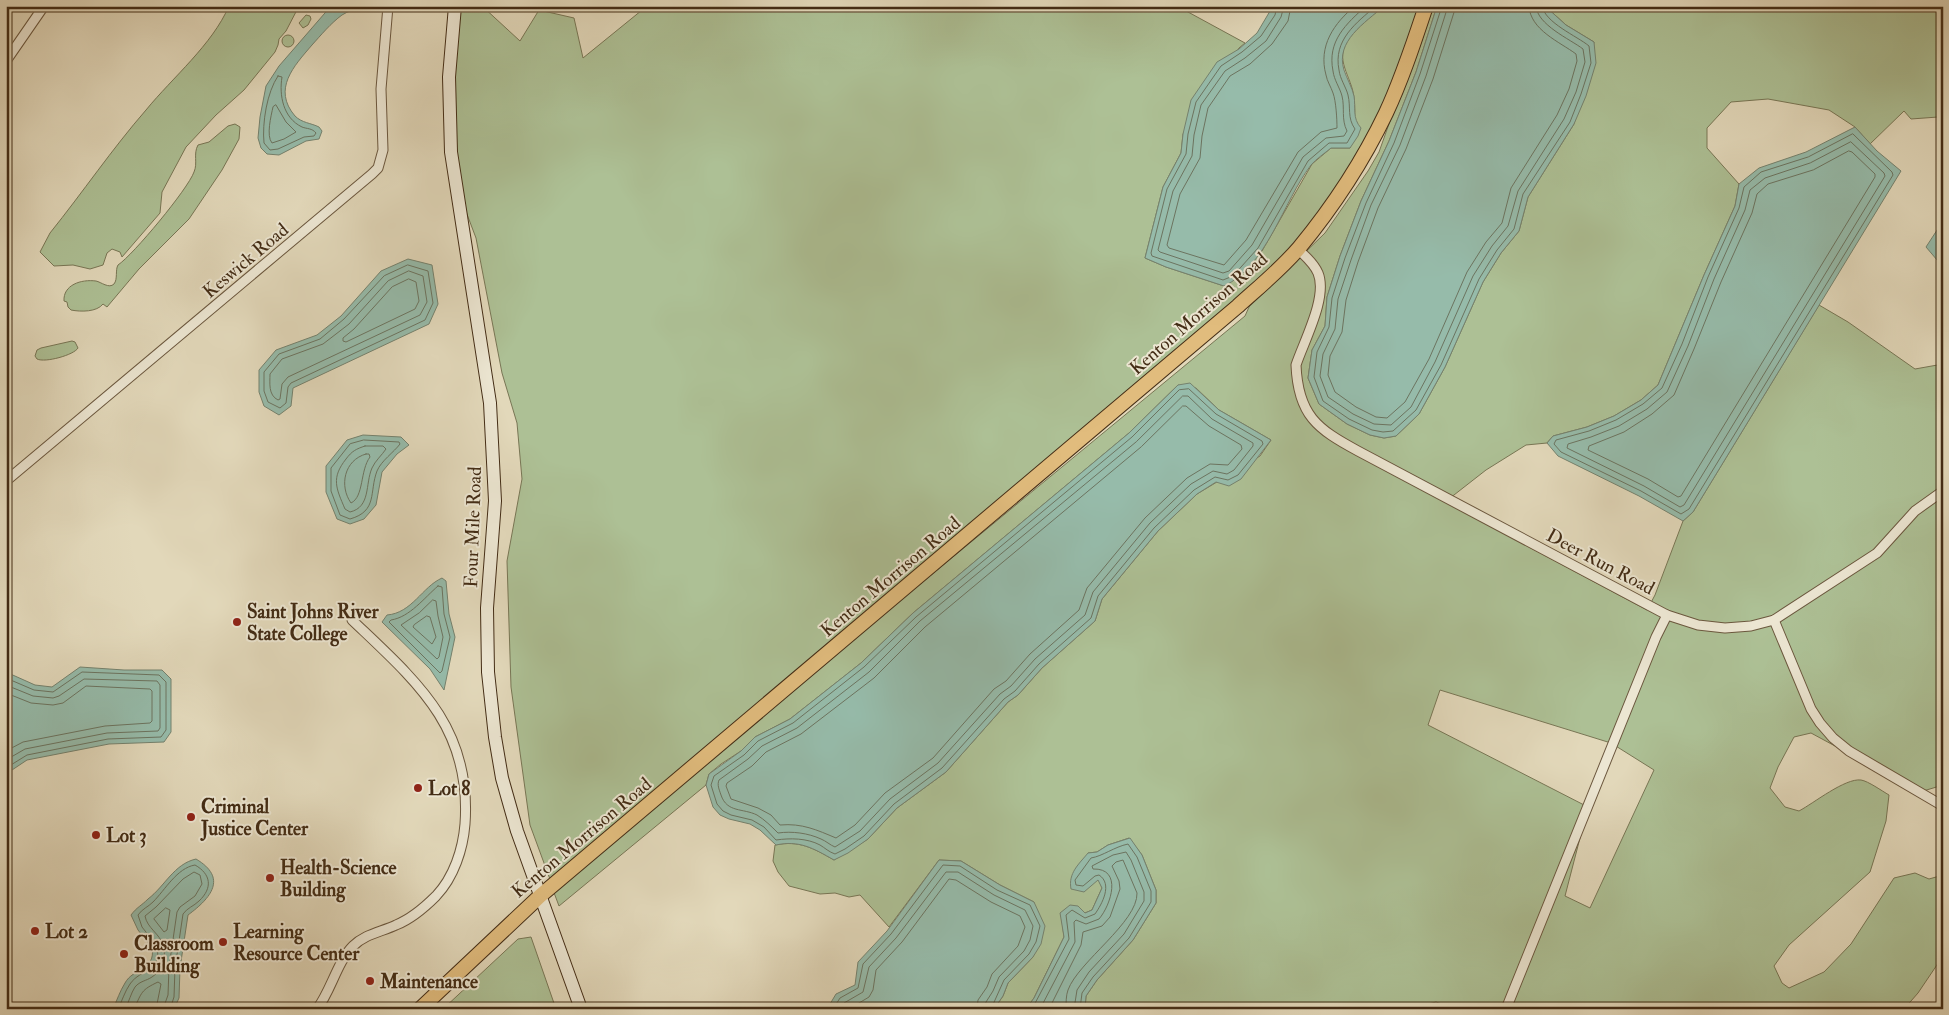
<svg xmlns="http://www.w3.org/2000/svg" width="1949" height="1015" font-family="'IM FELL Double Pica',serif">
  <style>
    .green { fill: #adc095; stroke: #787655; fill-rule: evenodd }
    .water { fill: #96bbaa; stroke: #75826e }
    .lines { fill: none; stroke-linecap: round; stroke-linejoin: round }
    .shore { stroke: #6c7460; stroke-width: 1 }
    .street-casing { stroke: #6b573e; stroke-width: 11 }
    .secondary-casing { stroke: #432c15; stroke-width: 14 }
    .primary-casing { stroke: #432c15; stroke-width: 16 }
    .street { stroke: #ece6d2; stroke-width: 9 }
    .secondary { stroke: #ece6d2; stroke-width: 12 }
    .primary { stroke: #e1bc7d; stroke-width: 14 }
    .poi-dot { fill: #8f2418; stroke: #ece6d2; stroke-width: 2 }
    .labels { text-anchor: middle; stroke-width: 4; stroke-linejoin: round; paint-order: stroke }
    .street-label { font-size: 19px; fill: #432c15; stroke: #ece6d2 }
    .poi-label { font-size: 19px; font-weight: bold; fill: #432c15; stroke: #ece6d2; text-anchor: start }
  </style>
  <rect width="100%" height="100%" fill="#e2d8ba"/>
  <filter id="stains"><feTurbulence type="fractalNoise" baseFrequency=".004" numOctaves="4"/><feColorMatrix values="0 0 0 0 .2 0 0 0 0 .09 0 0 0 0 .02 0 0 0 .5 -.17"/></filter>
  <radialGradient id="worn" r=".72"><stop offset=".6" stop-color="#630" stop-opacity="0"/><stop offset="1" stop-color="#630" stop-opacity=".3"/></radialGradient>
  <!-- green -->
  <g class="green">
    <path d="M229,6H299L286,31L279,39L278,45L275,52L244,90L216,115L186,147L162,192L160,213L122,257L120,252L112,249L107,253L103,265L90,269L73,265L54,266L40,252L50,233C83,192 112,149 146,110C173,77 212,45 229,6Z"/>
    <path d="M460,6H482L520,41L539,10L574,18L583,58L647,6H1177L1245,43L1239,48L1183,134L1181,153L1163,187L1145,258L1166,267L1224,286L1262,251L1312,164L1331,148H1350C1354,131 1356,115 1354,98C1352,76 1333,60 1349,38C1358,25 1372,16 1384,6H1422L1401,66L1359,153L1313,221L1277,265L551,882L530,825L511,687L507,561L522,479L517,423L502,373L476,238L462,201L455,151L453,106Z"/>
    <path d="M1431,6H1437L1416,72L1389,141L1361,201L1340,256L1327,297L1325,326L1312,350L1308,378L1319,404L1347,424L1370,435L1384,438L1396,436L1419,414L1445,367L1483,282L1501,253L1519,231L1528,197L1574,124L1594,42L1566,25L1545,6H1943V109L1938,117L1911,119L1904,111L1870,144L1855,127L1829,110L1768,99L1731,102L1707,128V148L1739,184L1735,206L1704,275L1658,385L1641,400L1614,416L1587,427L1553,436L1547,443L1526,445L1486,470L1445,502L1647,610L1655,595L1683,521L1693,512L1819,305L1848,322L1915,369L1943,364V785L1920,792L1811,733L1794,737L1778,767L1770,788L1785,807L1799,811C1814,803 1845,778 1861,780C1868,781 1882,791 1889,795L1886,821L1870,872L1789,945L1774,966L1782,983L1789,988L1824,972L1851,944L1894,878L1915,873L1929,879L1943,875V956L1918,993L1904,1009H1457L1436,1002L1409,1009H1085L1086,996L1097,980L1133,940L1156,903V890L1142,855L1129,838L1108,845L1097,852L1088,853L1102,888L1092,910L1085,913H1061L1064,937L1034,998L1026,1009H994L1003,996L1008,983L1033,957L1034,902L1000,885L961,861L939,860L889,927L860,895L849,897L835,893L820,894L789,886L778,872L773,861L775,845C799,840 813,848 834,860L868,839L897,808L946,772L1008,702L1018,695L1042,668L1095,621L1102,599L1158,531L1197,494L1260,456L1271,440L1219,410L1196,388L1178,385L1129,433L913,613L861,663L790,719L755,737L741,751L721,764L709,774L706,785L559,906L553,890L708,759L1245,316L1249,307L1325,233L1368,171L1379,152ZM1440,690L1611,743L1654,770L1590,908L1565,896L1588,807L1428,725Z"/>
    <path d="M306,15L310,16L311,19L308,25L303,28L299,23Z"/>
    <circle cx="288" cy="41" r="6"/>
    <path d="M235,124L240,127L239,139L222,170L189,219L139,269L107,307L103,304C97,312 81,312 71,310L68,307L67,302L64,301C63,285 81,279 96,281C101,282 109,289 114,284C118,279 115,270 118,265C133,255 188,189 194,172C198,163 193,154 198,145L209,142L228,126Z"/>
    <path d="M72,341L75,342L78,348C74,355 45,363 37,359L35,356L37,350L41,348Z"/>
    <path d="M531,937L556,1009H443L518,939Z"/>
  </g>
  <!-- water -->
  <g class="water">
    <path d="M331,6H363C356,9 348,11 342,15C331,23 321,35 312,45C294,66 272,89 295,116C302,123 311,123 319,127L322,131L319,139L306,141L279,155L267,154L261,148L258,138L260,117L266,86L279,66Z"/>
    <path d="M1273,6H1384C1365,23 1335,41 1344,70C1347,79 1352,87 1354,96C1356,108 1352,118 1361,128L1358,136L1350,148H1331C1325,153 1316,159 1311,165C1283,202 1267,266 1224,286L1166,267L1145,258L1163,187L1181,153L1183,134L1191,100L1217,62L1239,49L1257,33Z"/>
    <path d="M1437,6H1545L1566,25L1594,42L1596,63L1586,96L1574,124L1528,197L1519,231L1501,253L1483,282L1445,367L1419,414L1396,436L1384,438L1370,435L1347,424L1319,404L1308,378L1312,350L1325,326L1327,297L1340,256L1361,201L1389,141L1416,72Z"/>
    <path d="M1855,127L1877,151L1901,171L1693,512L1683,521L1639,496L1558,456L1547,443L1553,436L1587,427L1614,416L1641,400L1658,385L1704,275L1735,206L1739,184L1759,168L1806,152Z"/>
    <path d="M1943,221V267L1926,247Z"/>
    <path d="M408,259L432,265L438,304L429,324L293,388L291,406L279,415L264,406L259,392V370L276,350L317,335L341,316L381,271Z"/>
    <path d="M1190,383L1219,410L1271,440L1241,479L1229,486L1216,482L1197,494L1158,531L1102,599L1095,621L1042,668L1018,695L1008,702L946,772L897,808L868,839L848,853L834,860C813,848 799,840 776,845L760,830L750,824L729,819L720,815L713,807L706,785L709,774L741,751L755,737L790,719L861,663L913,613L1129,433L1178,385Z"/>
    <path d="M363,435L401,437L409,445L397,454L382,472L376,505L364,519L350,524L337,519L326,492V466L347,440Z"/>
    <path d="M442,578L446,581L449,614L455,637L444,690L430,669L382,622L387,615C412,613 422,587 442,578Z"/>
    <path d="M80,667L124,670H162L171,679V732L164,742L109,744L27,760L6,774V672L35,685L52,687Z"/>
    <path d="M1130,838L1142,855L1156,890V903L1133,940L1097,980L1086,996L1085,1009H1026L1034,998L1064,937L1060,913L1070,905L1078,906L1085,913L1092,910L1102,888L1098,880L1084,892L1071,889C1068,873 1079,864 1088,853L1097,852L1108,845Z"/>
    <path d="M196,859C228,878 211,898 188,915L180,968L179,998L174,1009H113C117,1000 120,991 125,983C133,968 156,970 152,948L138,930L131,915C137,907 141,906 148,899C165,886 174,864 196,859Z"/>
    <path d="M939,860L961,861L1000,885L1034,902L1045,926L1041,944L1033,957L1008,983L1003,996L994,1009H827L836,994L855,985L858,962L887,931Z"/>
  </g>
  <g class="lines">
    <!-- shore -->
    <g class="shore">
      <path d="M1277,6L1275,15L1261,36L1242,52L1221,66L1196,102L1188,134L1186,154L1167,189L1151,253L1152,256L1223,280L1233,276L1258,248L1308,161L1329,143H1347L1355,129C1347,118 1351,107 1348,95C1346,87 1340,79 1339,70C1333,40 1356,23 1376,6"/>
      <path d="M1284,6L1281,17L1266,41L1245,58L1225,71L1201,105L1194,135L1192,156L1173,191L1158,250L1160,252L1223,273L1229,271L1252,245L1303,157L1326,138L1344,136L1347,131C1341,119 1345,108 1342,96C1340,88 1334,80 1333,71C1327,41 1346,24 1366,6"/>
      <path d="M1291,6L1288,21L1272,44L1250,64L1230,76L1208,108L1202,136L1200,158L1180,194L1167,245L1169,248L1224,265L1246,240L1298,152L1321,132L1337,128C1337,119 1336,101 1333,93C1331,87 1327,81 1326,75C1318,46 1334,23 1355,6"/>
      <path d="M1442,6L1420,74L1394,143L1366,203L1345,258L1332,298L1329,327L1317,352L1314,377L1323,401L1349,419L1372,430L1383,432L1393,431L1416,410L1441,365L1479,279L1497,250L1514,229L1523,194L1570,122L1581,94L1591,63L1589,46C1577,36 1545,23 1542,6"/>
      <path d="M1448,6L1426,76L1400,145L1371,205L1351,260L1338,299L1335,329L1323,354L1320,376L1328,397L1353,414L1374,424L1391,425L1411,407L1435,362L1473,276L1492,246L1508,226L1518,191L1564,119L1576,92L1585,62L1583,49C1570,39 1537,25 1536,6"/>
      <path d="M1456,6L1433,79L1406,149L1378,208L1358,262L1346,300L1342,332L1330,356L1328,375L1335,392L1356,407L1376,417L1387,418L1405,402L1429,359L1467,272L1486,242L1502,223L1511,188L1557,115L1569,89L1577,61L1576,54C1560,42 1530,30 1529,6"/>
      <path d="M278,76L282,77C279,95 283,118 302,127C307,129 312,128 316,133L314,136L304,137L278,149L270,150L264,143C262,123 267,92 278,76Z"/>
      <path d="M276,105L286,122L296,132L284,139L272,143C266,136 271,116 273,107Z"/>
      <path d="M1853,134L1892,172L1893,175L1689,509L1681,514L1641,491L1561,452L1554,444L1556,440L1589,431L1616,420L1643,404L1662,388L1682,344L1708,277L1739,208L1744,187L1761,172L1808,157Z"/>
      <path d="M1851,142L1884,173L1885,176L1684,505L1680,507L1644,486L1567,448L1568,444L1591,437L1619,426L1647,409L1667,392L1688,346L1714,279L1745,210L1750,190L1765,178L1810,163Z"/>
      <path d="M1849,151L1852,152L1875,174V177L1681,496L1678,497L1648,479L1588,450L1589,446L1624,432L1652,414L1674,395L1694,349L1721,282L1752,213L1757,194L1768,184L1813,170Z"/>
      <path d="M408,265L428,271L433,303L425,320L291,383L288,387L286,403L280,408L268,402L264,391V372L279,354L320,339L344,319L384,276Z"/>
      <path d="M409,271L423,276L427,302L420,315L288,377L282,384L280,399L278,400C268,395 270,383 270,374L282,359L323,344L349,324L388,281Z"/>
      <path d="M409,279L416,282L419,301L415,309L346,342L343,341V338L354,329L392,287Z"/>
      <path d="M1189,389L1216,414L1262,441L1263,444L1238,475L1228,480L1215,477L1194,490L1154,528L1098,596L1091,618L1039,664L1015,691L1004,699L942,768L894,804L864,836L845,849L835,854C829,852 825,848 820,845C807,838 790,838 776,840L764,827L752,820L731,815L723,811L717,804L711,785L714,776L744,755L758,741L793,723L864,667L916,617L1132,437L1179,390Z"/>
      <path d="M1183,396H1188L1212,419L1253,443V446L1234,470L1227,474L1213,471L1191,484L1150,523L1093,592L1085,615L1035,659L1011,686L1000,694L938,763L890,799L860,831L835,847C830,845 826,841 821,839C808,833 792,831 778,833C771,826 765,820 757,815C743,808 727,813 721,795C719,789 717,785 719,780L748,759L762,746L797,728L869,672L920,621L1136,442Z"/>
      <path d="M1183,406H1186L1209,426L1241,445L1242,449L1228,465L1210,464L1187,478L1145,518L1087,588L1079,610L1030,654L1006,681L994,689L933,758L885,793L855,825L836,838C817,830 802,823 780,825L771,815L758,808L731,799L726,786L727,783L752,766L766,752L801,734L874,678L925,627L1141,447Z"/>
      <path d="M364,440L399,442L400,444C394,452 381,461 377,471C369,492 378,511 350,519L340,515L331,491V468L350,444Z"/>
      <path d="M365,446H383L386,449C382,455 375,461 372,468C365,484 371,507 350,512L345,509C336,488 331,478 346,459C352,451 356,449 365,446Z"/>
      <path d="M366,454H369L370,457C360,470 364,497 351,503C339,486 344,460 366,454Z"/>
      <path d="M438,586L442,587L444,614L450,637L442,671L440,673L389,622L391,620C410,617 424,598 438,586Z"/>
      <path d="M433,600L436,601L438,616L443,637L439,657L437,659L401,625L419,613Z"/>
      <path d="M427,616L430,617L436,637L432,644L413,627L414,625Z"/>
      <path d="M6,678L34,690L53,692L82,672L159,675L166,682V730L161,737L108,739L27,755L6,768"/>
      <path d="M6,685L33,696L53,698L59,696L84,679L157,681L160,685V728L158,731L107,733L25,749L6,760"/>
      <path d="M6,693L31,703L53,705L63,703L86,686L150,689L152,691V721L150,723L105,726L23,742L6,751"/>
      <path d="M166,908L170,910L167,930L164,932L154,919Z"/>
      <path d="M118,1009C122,1001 125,991 130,984C141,968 162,973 157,946L142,927L138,915C142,909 148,907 153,902C165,890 177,868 195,865C211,874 213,888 199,901C194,906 187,908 183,914L175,968L174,997L170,1009"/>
      <path d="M125,1009C129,1002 131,993 135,987C140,981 146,981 152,977C162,971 167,956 163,945C160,934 147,928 145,916L156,907L183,879L194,872L200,875L202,884L195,896L180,907L177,912L169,967L168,995L163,1009"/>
      <path d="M134,1009C142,992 141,990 158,982L161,984L156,1009"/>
      <path d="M833,1009L840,998L858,988L863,964L891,934L943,865L960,866L997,890L1030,905L1040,926L1036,942L1029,954L1004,980L991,1009"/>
      <path d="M840,1009L844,1003L863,992L869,967L896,938L946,872H958L994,895L1025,910L1033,926L1030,940L1024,951L999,977L993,991L986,1002L984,1009"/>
      <path d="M849,1009L869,997L873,990L876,970L902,942L949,879L956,880L991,902L1020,916L1025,927L1018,946L992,974L987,987L978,1000L977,1009"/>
      <path d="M1032,1009L1069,939L1066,915L1072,910L1085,918L1095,914C1102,904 1113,884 1099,875L1095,876L1083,886L1076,885L1075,880L1091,858C1103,856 1114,847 1128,844L1137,857L1151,891V902L1129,938L1093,977L1082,993L1080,1009"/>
      <path d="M1040,1009L1075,942L1074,922L1076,920L1086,924L1099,919C1111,905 1123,868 1093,869L1092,866L1113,855L1126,852L1131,860L1144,892V901L1124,934L1089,972L1077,990L1074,1009"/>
      <path d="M1049,1009L1081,945L1083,932L1102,926L1110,917L1120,889L1119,881L1112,866L1116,862L1123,860L1137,893C1138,922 1078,962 1068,990C1066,995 1066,1003 1066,1009"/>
    </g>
    <!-- street casing -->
    <g class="street-casing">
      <g id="street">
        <path d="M6,61L44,6"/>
        <path d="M1298,249C1305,256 1314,263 1318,273C1328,297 1304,341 1296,365C1298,415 1317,429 1358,451L1667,615L1656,637L1506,1009"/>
        <path d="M6,481L372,174L378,168L383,150L381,89L388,6"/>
        <path d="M1667,615L1698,625L1725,628L1751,626L1774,620L1877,553L1915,511L1943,491"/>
        <path d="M1774,620L1811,709L1820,723L1833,738L1849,751L1943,806"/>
        <path d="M317,1009C331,991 337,962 353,946C365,934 381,932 396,925C411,919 425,907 436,896C454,877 463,849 465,824C472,727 416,681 352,620"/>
      </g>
    </g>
    <!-- secondary casing -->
    <g class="secondary-casing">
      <path id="secondary" d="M455,6L449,77L451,152L490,403L495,501L487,608L488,672L495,737L502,778L517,831L581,1009"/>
    </g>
    <!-- primary casing -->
    <g class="primary-casing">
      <path id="primary" d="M420,1009L540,896L1238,306C1259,287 1281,269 1299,248C1332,208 1363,161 1386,113C1402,79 1414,42 1426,6"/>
    </g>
    <!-- street -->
    <use href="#street" class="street"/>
    <!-- secondary -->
    <use href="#secondary" class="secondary"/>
    <!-- primary -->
    <use href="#primary" class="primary"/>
  </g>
  <!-- markers -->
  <g class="poi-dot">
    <circle cx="237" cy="622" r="5"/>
    <circle cx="418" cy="788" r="5"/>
    <circle cx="191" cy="817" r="5"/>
    <circle cx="96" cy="835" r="5"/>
    <circle cx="270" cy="878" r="5"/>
    <circle cx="35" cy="931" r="5"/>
    <circle cx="223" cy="942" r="5"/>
    <circle cx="124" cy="954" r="5"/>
    <circle cx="370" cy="981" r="5"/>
  </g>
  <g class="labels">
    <!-- street labels -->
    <g class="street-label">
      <text transform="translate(245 260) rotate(-40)" y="7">Keswick Road</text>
      <text transform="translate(1198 313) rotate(-41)" y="7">Kenton Morrison Road</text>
      <text transform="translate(472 527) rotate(-88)" y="7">Four Mile Road</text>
      <text transform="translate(1601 561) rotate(28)" y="7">Deer Run Road</text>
      <text transform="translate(890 576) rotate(-40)" y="7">Kenton Morrison Road</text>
      <text transform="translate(581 837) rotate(-40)" y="7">Kenton Morrison Road</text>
    </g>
    <!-- poi labels -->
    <g class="poi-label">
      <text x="247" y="618">Saint Johns River<tspan x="247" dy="22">State College</tspan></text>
      <text x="428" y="795">Lot 8</text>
      <text x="201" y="813">Criminal<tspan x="201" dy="22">Justice Center</tspan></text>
      <text x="106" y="842">Lot 3</text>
      <text x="280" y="874">Health-Science<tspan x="280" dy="22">Building</tspan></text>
      <text x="45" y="938">Lot 2</text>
      <text x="233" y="938">Learning<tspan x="233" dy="22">Resource Center</tspan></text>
      <text x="134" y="950">Classroom<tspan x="134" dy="22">Building</tspan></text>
      <text x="380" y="988">Maintenance</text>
    </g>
  </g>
  <!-- margin -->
  <rect width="1949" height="1015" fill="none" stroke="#e2d8ba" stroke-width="25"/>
  <rect x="8" y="8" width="1934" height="1000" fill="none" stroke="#432c15" stroke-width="2.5"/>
  <rect x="12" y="12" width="1924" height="990" fill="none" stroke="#432c15"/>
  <rect width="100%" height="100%" filter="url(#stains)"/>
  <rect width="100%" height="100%" fill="url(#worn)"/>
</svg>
